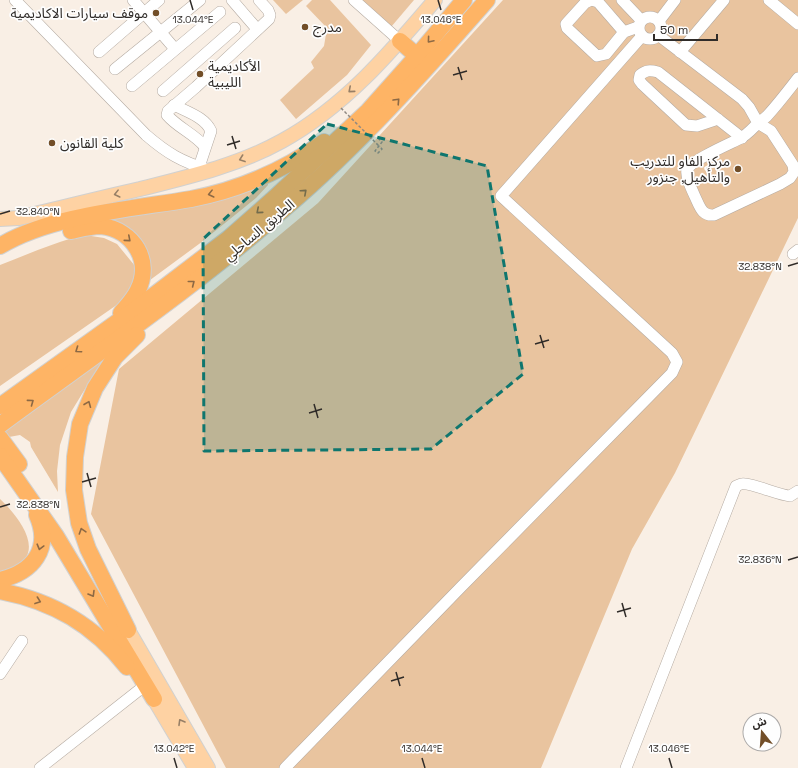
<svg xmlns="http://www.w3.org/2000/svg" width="798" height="768" font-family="'Space Grotesk','Noto Sans Arabic',sans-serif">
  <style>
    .green { fill: #e9c49f }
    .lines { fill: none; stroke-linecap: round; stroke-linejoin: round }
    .minor-casing { stroke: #b5aba2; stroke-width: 12 }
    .major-casing { stroke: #d1d1d0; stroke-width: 16 }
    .highway-casing { stroke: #d1d1d0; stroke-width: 18 }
    .path { stroke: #908982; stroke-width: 1.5; stroke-dasharray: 3 2; stroke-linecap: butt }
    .minor { stroke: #fff; stroke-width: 11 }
    .major { stroke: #fed2a3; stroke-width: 14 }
    .highway { stroke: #feb465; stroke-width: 16 }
    .path-bridge { stroke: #908982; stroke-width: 1.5; stroke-dasharray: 3 2; stroke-linecap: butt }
    .oneway { stroke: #8d6944 }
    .oneway2 { stroke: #977f66 }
    .marked { fill: #0f766e; fill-opacity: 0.2; stroke: #0f766e; stroke-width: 3; stroke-dasharray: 8 5; stroke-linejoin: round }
    .ticks { fill: none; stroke: #302c29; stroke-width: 1.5 }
    .poi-dot { fill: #724e28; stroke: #fefefe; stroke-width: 1.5 }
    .labels { text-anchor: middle; stroke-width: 3.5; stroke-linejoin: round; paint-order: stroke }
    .poi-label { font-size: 14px; fill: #302c29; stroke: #fefefe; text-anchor: start }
    .street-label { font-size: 14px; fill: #302c29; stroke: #fefefe }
    .ticks-label { font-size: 10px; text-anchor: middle; fill: #302c29; stroke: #fefefe; stroke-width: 3.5; stroke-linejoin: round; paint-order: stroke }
  </style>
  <rect width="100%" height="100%" fill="#f9efe5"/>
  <!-- green -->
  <g class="green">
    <path d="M273,0H303L286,14Z"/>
    <path d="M312,0H330L371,45L347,75L296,119L280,100L314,68L311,62L324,46L327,28L306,6Z"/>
    <path d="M361,0H414L391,27Z"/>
    <path d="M503,0H798V218L675,473L632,549L541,768H226L91,514L119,369L318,203Z"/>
    <path d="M268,180V185L256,198L199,244L146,283L148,262L91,220Z"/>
    <path d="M85,235L104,238L117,244L135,266L136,276L131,290L121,302L0,386V265C29,254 54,242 85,235Z"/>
    <path d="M107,353L71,412L60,445L57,471L58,492L31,447L30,442L20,435L9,437L3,432Z"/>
    <path d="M0,499C13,511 40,542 24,560C18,568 8,574 0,580Z"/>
  </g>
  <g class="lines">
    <!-- minor casing -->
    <g class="minor-casing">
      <g id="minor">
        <path d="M15,0L146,135C168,154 181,161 208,170"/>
        <path d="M133,0L175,49"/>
        <path d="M232,0L257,29"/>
        <path d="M354,0L400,41"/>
        <path d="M591,0L585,3L566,24L567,28L597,56L606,54L624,32L638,27"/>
        <path d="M592,0L598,2L624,32"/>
        <path d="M622,0L641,20"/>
        <path d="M769,0L798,24"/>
        <circle cx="650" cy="28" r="11"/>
        <path d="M659,21L675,0"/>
        <path d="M658,35L742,99L749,107L758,123L771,131L793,165L794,172L790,178L780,184L714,215C704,216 701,210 697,201C694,194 685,177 687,170C690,161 729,144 739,139C747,135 751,130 757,124C760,121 764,119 767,116C778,104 788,91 798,78"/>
        <path d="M99,52L159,0"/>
        <path d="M680,52L724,0"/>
        <path d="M115,69L200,0"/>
        <path d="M132,86L220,12"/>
        <path d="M163,91L235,28"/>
        <path d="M174,105C187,112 205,117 211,131L199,167"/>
        <path d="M718,119L697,126L686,125L642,84L639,80L640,75C646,70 650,70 658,72L742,138"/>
        <path d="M205,147C195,134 178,128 167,115L168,111L196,87L269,19L270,15L268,10L259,0"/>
        <path d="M793,254L798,250"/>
        <path d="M0,674L22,641"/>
        <path d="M40,768L143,687"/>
        <path d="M285,768L461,587L672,373L677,362L672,353L501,196L642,36"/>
        <path d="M626,768L736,486C736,486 741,484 741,484C750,482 778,495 790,496L798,491"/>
      </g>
    </g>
    <!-- major casing -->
    <g class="major-casing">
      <g id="major">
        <path d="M0,219L19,218C60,208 100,198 140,189C188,177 239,165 282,141C344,107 390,53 435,0"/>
        <path d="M128,630L208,768"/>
        <path d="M154,699L195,768"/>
      </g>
    </g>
    <!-- highway casing -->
    <g class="highway-casing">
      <g id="highway">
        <path d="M400,41L417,56"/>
        <path d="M71,231C80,229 91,226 101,226C134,230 152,261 138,290C134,299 127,306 121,313"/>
        <path d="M0,246C51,215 132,209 191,199C239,190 284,170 324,142"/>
        <path d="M0,406L141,305L229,238L272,200L368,111L417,56L464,0"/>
        <path d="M0,425C96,354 195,287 285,208C359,145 423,73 487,0"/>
        <path d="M0,438L19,464"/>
        <path d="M0,456L56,536L154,699"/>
        <path d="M0,580C33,572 52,549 37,515"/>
        <path d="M0,591C53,601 94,625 127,667"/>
        <path d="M128,630L88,549L79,523L74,490L75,457L80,424L95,388L115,357L137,335"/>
      </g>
    </g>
    <!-- path -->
    <path class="path" d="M378,138L382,142L375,151L378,153L382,149L380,147"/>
    <!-- minor -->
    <use href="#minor" class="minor"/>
    <!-- major -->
    <use href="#major" class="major"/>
    <!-- highway -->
    <use href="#highway" class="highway"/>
    <!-- path-bridge -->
    <path class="path-bridge" d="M341,108L380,147"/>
  </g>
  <!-- one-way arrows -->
  <defs><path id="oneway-chevron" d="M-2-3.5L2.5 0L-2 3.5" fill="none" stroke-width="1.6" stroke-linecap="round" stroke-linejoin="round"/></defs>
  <g class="oneway">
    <use href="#oneway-chevron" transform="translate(430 40) rotate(130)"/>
    <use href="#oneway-chevron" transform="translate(397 101) rotate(-47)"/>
    <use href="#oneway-chevron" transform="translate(304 192) rotate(-42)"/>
    <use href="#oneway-chevron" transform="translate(211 194) rotate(166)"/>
    <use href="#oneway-chevron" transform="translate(259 211) rotate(139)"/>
    <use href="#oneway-chevron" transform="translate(128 239) rotate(41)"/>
    <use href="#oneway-chevron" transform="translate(192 283) rotate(-38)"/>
    <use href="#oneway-chevron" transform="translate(78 350) rotate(145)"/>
    <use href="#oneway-chevron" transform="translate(31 402) rotate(-36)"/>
    <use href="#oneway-chevron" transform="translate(88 404) rotate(-68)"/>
    <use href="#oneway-chevron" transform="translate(82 531) rotate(-108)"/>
    <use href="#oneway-chevron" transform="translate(40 547) rotate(105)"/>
    <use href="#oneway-chevron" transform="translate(92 594) rotate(59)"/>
    <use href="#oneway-chevron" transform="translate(38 601) rotate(20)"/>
  </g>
  <g class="oneway2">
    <use href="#oneway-chevron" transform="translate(351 90) rotate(139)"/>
    <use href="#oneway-chevron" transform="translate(242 159) rotate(160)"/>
    <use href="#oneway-chevron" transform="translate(117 194) rotate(166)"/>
    <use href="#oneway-chevron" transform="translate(181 722) rotate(-120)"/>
  </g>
  <!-- marked area -->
  <path class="marked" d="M327,124L487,166L523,374L431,449L204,451L203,239Z"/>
  <!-- ticks -->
  <path class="ticks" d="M190,0L193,10M438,0L441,10M458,67L462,80M453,75L467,71M232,136L236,149M227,145L240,141M0,214L10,211M788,266L798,263M540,335L544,348M535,344L549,340M314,404L318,418M309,413L322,409M87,473L91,487M82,482L96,478M0,507L10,504M788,560L798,557M622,603L626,617M617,612L631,608M396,672L400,686M391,681L404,677M174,758L177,768M422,758L425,768M669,758L672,768"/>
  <!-- markers -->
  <g class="poi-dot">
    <circle cx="156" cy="13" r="4"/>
    <circle cx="305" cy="27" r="4"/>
    <circle cx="200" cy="74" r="4"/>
    <circle cx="52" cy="143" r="4"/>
    <circle cx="738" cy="169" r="4"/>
  </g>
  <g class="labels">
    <!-- poi labels -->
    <g class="poi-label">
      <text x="148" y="18" text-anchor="end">موقف سيارات الاكاديمية</text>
      <text x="313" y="32">مدرج</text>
      <text x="208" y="71">الأكاديمية<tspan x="208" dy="16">الليبية</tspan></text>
      <text x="60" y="148">كلية القانون</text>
      <text x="730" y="166" text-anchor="end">مركز الفاو للتدريب<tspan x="730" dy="16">والتأهيل, جنزور</tspan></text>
    </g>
    <!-- street labels -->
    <g class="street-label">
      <text transform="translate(259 230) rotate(-40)" y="5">الطريق الساحلي</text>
    </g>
  </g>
  <g class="ticks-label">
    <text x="193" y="23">13.044°E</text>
    <text x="441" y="23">13.046°E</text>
    <text x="38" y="215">32.840°N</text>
    <text x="760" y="270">32.838°N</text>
    <text x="38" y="508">32.838°N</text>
    <text x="760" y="563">32.836°N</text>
    <text x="174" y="752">13.042°E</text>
    <text x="422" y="752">13.044°E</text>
    <text x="669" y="752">13.046°E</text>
  </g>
  <!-- north arrow -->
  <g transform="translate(762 732) rotate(343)"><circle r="19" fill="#fefefe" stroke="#acaaa9"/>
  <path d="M0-3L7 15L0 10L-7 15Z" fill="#724e28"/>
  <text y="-6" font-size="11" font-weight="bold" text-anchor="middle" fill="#302c29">ش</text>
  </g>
  <!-- scale -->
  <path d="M654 34v6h63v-6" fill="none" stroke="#302c29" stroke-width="2"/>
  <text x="660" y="34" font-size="12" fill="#302c29" stroke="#fefefe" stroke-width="3" paint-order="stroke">50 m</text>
</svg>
